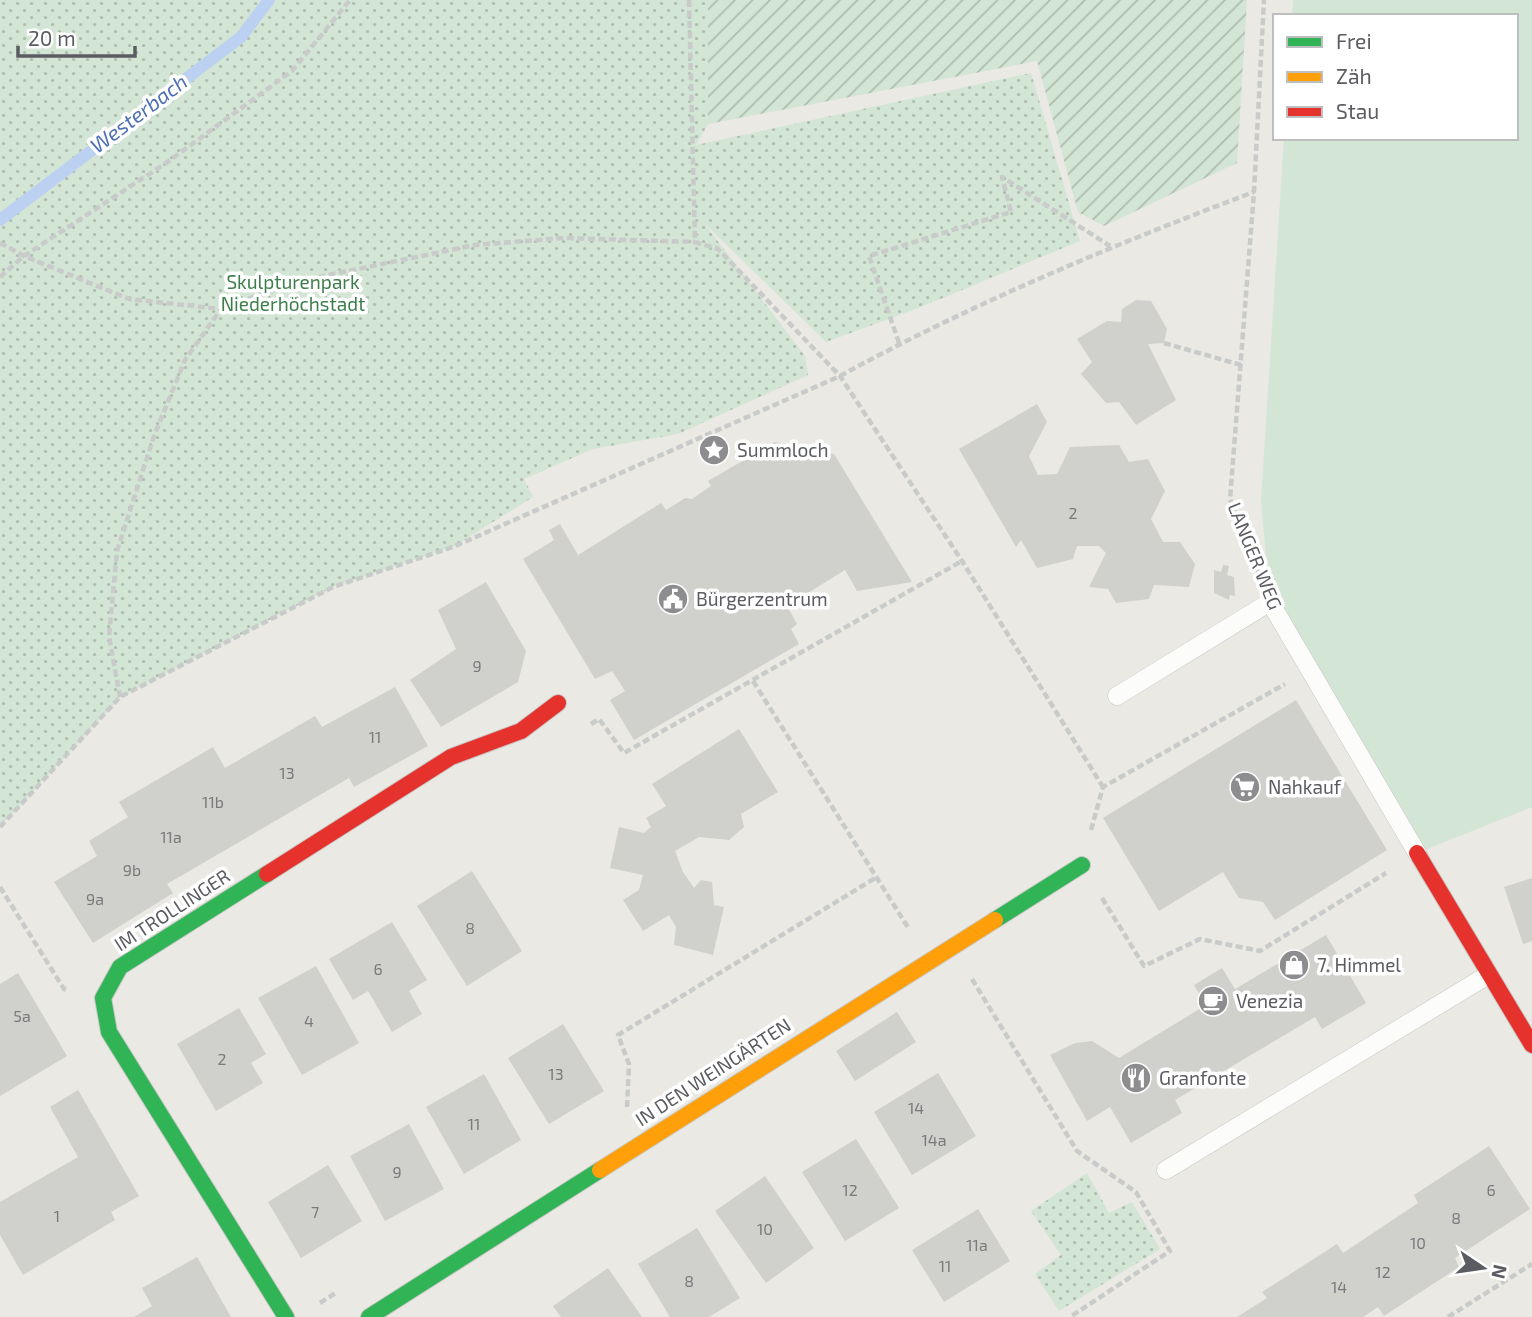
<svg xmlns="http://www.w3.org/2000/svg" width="1532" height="1317" font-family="'Exo 2',sans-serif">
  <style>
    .grass { fill: #d3e5d4 }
    .park { fill: url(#park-dots) }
    .garden { fill: url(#garden-furrows) }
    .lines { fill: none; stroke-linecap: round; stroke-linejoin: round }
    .stream { stroke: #bcd1f1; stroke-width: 12 }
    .building { fill: #d0d0cd }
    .lane-casing { stroke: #c7c7c6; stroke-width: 19 }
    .fast-casing { stroke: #c7c7c6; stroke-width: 18 }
    .slow-casing { stroke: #c7c7c6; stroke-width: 18 }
    .jam-casing { stroke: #c7c7c6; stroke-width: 18 }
    .path { stroke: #c8cbc9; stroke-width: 4.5; stroke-dasharray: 7 3.5; stroke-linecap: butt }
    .lane { stroke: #fcfcfb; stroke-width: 18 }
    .fast { stroke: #30b455; stroke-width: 16 }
    .slow { stroke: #ff9f0a; stroke-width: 16 }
    .jam { stroke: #e5322d; stroke-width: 16 }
    .labels { text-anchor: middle; stroke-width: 7; stroke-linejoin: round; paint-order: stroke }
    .number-label { font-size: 16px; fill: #7a7a7d }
    .park-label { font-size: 19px; fill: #3d7e4b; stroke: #fff }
    .poi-label { font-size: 19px; fill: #5b5c61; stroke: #fff; text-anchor: start }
    .street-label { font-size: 19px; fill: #5b5c61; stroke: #fff }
    .water-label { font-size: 21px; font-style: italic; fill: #4e6fb6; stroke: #fff }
  </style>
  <defs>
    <pattern id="park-dots" width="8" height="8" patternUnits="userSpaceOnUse" patternTransform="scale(1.75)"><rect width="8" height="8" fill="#d3e5d4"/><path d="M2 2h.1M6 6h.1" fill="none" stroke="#aebdaf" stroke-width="1.8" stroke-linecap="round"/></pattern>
    <pattern id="garden-furrows" width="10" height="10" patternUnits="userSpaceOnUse" patternTransform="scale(1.75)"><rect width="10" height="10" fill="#d3e5d4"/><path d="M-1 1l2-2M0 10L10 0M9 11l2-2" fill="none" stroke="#aebdaf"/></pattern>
  </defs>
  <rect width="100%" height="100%" fill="#eae9e4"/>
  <!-- grass -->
  <path class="grass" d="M1293,0H1532V807L1417,853L1270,602L1261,501L1284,138H1516V16H1292Z"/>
  <!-- park -->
  <g class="park">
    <path d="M0,0H708V124L696,145L1031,73L1080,241L921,307L826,342L704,223L805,356L808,375L678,434L593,449L524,479L533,497L453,547L333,587L121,697L0,827Z"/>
    <path d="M1087,1173L1109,1213L1132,1202L1160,1249L1059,1311L1035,1274L1061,1255L1031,1211Z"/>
  </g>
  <!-- garden -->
  <path class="garden" d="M708,0H1247L1237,163L1104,226L1078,212L1037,61L708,124Z"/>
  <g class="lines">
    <!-- stream -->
    <path class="stream" d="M0,220L241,37L269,0"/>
  </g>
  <!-- building -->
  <g class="building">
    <path d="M1136,300L1151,301L1167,329L1164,343L1148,344L1176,400L1136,425L1119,402L1106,403L1081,374L1092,362L1077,339L1107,321L1121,322L1122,309Z"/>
    <path d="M1037,404L1047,422L1029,456L1038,475L1057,474L1070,447L1119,445L1129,462L1148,459L1165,491L1151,519L1163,542H1180L1195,564L1189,587L1154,585L1149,599L1116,603L1108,589L1089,587L1106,553L1099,546H1077L1073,559L1037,568L1021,540L1016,547L959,449Z"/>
    <path d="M775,442L834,454L912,582L857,591L845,570L787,606L797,624L791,629L799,644L634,740L610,700L625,691L612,671L595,679L523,559L554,540L549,530L560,524L578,555L661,503L666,510L685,498L692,499L711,486L708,481Z"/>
    <path d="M1223,565L1229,566L1227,575L1234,577L1235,596L1230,595L1229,600L1214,593V570L1221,572Z"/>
    <path d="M486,582L526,651L518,682L441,727L410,680L456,649L438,610Z"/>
    <path d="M395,687L428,746L354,787L349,778L167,884L173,893L93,943L54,882L97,856L89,841L128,817L119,802L213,747L225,768L315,716L322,727Z"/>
    <path d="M1296,700L1387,850L1275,920L1263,902L1239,898L1223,872L1159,911L1103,818Z"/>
    <path d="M739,729L778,792L741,814L744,827L729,840L699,837L675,851L683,872L694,888L701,880L712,882L714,905L724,907L713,955L674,945L676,927L669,915L643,931L623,900L639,890L643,875L610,868L619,827L644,833L651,827L646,818L666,806L652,784Z"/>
    <path d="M472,871L522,951L467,986L417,906Z"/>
    <path d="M1532,878V941L1523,944L1504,887Z"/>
    <path d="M392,922L427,980L409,991L422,1014L392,1032L368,991L353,1000L329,959Z"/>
    <path d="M1326,935L1366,1003L1322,1029L1315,1017L1175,1100L1182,1113L1131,1143L1110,1107L1087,1121L1050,1055L1075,1043L1092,1041L1119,1058L1206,1005L1194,985L1222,968L1235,989Z"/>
    <path d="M316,966L359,1043L302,1075L258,998Z"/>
    <path d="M18,973L67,1056L0,1096V984Z"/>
    <path d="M239,1008L266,1054L251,1063L263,1083L216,1111L177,1044Z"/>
    <path d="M897,1012L916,1042L855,1081L836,1051Z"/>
    <path d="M563,1024L604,1091L549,1124L508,1058Z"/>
    <path d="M938,1073L976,1136L912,1175L874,1112Z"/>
    <path d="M484,1074L521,1140L464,1174L426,1107Z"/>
    <path d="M78,1090L139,1196L111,1212L115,1220L23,1275L0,1235V1202L78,1157L50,1107Z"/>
    <path d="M409,1124L444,1189L385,1221L350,1156Z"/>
    <path d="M856,1139L899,1208L845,1241L802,1172Z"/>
    <path d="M1489,1146L1530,1209L1455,1258L1459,1267L1384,1316L1378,1307L1363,1317H1237L1267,1298L1262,1292L1337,1244L1343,1253L1418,1203L1414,1195Z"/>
    <path d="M328,1165L362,1221L301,1258L268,1202Z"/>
    <path d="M765,1176L814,1248L766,1283L715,1211Z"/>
    <path d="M978,1209L1010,1261L944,1302L912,1250Z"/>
    <path d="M697,1228L740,1298L709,1317H670L638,1264Z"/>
    <path d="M197,1257L231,1317H134L152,1306L142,1288Z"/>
    <path d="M608,1268L642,1317H561L553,1306Z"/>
  </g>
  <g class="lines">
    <!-- lane casing -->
    <g class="lane-casing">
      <g id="lane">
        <path d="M1117,696L1270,602L1417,853"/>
        <path d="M1166,1170L1488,975"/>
      </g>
    </g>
    <!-- fast casing -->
    <g class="fast-casing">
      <g id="fast">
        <path d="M267,874L120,967L103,998L109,1032L286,1317"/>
        <path d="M995,920L1082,865"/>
        <path d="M369,1317L600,1170"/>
      </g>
    </g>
    <!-- slow casing -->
    <g class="slow-casing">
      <path id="slow" d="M600,1170L995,920"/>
    </g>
    <!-- jam casing -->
    <g class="jam-casing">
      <g id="jam">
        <path d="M1417,853L1532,1045"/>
        <path d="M267,874L451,757L521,731L558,703"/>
      </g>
    </g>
    <!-- path -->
    <g class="path">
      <path d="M689,0L695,242L718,249L840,376L962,561L1103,787"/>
      <path d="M0,243L24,256L129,299L221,309L294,282L475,245L563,238L695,242"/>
      <path d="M0,277L24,256L169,161L292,71L350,0"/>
      <path d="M899,343L869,256L1011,212L1002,177L1110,246"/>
      <path d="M1164,343L1241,365"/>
      <path d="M1259,575L1230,499L1254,192L1264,0"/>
      <path d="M753,681L909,929"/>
      <path d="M120,697L109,636L117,551L154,436L185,360L221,309"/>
      <path d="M591,724L599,719L624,753L962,561"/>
      <path d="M0,827L120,697L333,587L453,547L840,376C973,303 1113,245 1254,192"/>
      <path d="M1091,830L1103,787L1285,684"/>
      <path d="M0,887L64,989L68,990"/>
      <path d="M1102,898L1144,966L1200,939L1260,951L1386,873"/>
      <path d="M972,979L1077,1151L1136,1192L1170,1251L1070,1317"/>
      <path d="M627,1107L629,1064L618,1035L877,877"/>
      <path d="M320,1303L337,1292"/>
      <path d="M1448,1317L1532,1264"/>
    </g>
    <!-- lane -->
    <use href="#lane" class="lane"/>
    <!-- fast -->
    <use href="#fast" class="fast"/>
    <!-- slow -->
    <use href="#slow" class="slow"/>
    <!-- jam -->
    <use href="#jam" class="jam"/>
  </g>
  <!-- icons -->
  <defs>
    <g id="sight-disc" transform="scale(1.575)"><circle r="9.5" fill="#8d8d8f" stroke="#fff"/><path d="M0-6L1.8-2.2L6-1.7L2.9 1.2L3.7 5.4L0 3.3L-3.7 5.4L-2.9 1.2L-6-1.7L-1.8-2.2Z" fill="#fff"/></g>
    <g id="civic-disc" transform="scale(1.575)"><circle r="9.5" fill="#8d8d8f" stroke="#fff"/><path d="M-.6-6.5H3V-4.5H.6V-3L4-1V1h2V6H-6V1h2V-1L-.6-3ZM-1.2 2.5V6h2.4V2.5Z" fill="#fff"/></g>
    <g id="supermarket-disc" transform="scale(1.575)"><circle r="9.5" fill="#8d8d8f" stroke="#fff"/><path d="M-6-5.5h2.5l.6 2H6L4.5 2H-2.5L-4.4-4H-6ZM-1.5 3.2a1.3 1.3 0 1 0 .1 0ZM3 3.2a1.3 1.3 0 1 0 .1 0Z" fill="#fff"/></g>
    <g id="shop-disc" transform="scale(1.575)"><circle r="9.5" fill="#8d8d8f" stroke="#fff"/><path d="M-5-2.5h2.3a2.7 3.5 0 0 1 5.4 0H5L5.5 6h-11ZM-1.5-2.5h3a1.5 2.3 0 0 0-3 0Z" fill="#fff"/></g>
    <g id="cafe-disc" transform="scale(1.575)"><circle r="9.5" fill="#8d8d8f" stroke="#fff"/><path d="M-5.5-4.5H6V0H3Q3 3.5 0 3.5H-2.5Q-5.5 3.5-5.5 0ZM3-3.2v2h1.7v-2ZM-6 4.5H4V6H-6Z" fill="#fff"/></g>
    <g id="restaurant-disc" transform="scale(1.575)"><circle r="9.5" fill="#8d8d8f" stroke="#fff"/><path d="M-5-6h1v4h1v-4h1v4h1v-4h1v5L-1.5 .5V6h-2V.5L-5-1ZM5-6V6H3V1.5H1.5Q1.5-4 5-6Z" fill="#fff"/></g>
  </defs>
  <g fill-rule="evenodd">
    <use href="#sight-disc" x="714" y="450"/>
    <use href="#civic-disc" x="673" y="599"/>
    <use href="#supermarket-disc" x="1245" y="787"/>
    <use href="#shop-disc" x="1294" y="965"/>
    <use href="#cafe-disc" x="1213" y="1001"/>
    <use href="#restaurant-disc" x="1136" y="1078"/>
  </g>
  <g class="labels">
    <!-- number labels -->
    <g class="number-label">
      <text x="1073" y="519">2</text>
      <text x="477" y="672">9</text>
      <text x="375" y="743">11</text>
      <text x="287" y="779">13</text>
      <text x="213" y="808">11b</text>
      <text x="171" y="843">11a</text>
      <text x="132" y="876">9b</text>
      <text x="95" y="905">9a</text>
      <text x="470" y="934">8</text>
      <text x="378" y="975">6</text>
      <text x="22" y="1022">5a</text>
      <text x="309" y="1027">4</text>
      <text x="222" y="1065">2</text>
      <text x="556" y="1080">13</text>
      <text x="916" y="1114">14</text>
      <text x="474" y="1130">11</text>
      <text x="934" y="1146">14a</text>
      <text x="397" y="1178">9</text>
      <text x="850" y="1196">12</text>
      <text x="1491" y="1196">6</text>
      <text x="315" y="1218">7</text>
      <text x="57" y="1222">1</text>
      <text x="1456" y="1224">8</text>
      <text x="765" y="1235">10</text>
      <text x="1418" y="1249">10</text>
      <text x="977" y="1251">11a</text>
      <text x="945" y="1272">11</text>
      <text x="1383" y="1278">12</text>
      <text x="689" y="1287">8</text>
      <text x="1339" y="1293">14</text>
    </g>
    <!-- park labels -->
    <g class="park-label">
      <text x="293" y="289">Skulpturenpark<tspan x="293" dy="22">Niederhöchstadt</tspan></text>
    </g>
    <!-- poi labels -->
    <g class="poi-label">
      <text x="737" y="457">Summloch</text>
      <text x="696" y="606">Bürgerzentrum</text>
      <text x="1268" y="794">Nahkauf</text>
      <text x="1317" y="972">7. Himmel</text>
      <text x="1236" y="1008">Venezia</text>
      <text x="1159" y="1085">Granfonte</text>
    </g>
    <!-- street labels -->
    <g class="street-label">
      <text transform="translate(1255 556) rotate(68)" y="7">LANGER WEG</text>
      <text transform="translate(172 910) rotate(-33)" y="7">IM TROLLINGER</text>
      <text transform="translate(713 1072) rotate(-33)" y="7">IN DEN WEINGÄRTEN</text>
    </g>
    <!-- water labels -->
    <g class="water-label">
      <text transform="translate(139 114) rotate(-37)" y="7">Westerbach</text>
    </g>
  </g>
  <!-- legend -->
  <rect x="1273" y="14" width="245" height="126" fill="#ffffff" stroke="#bdbec0" stroke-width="2"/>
  <rect x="1287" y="37" width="35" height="10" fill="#30b455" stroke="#bdbec0" stroke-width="2"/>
  <text x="1336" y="49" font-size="21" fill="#5b5c61">Frei</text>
  <rect x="1287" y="72" width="35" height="10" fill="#ff9f0a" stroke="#bdbec0" stroke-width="2"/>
  <text x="1336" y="84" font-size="21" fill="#5b5c61">Zäh</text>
  <rect x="1287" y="107" width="35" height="10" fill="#e5322d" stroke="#bdbec0" stroke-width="2"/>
  <text x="1336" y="119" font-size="21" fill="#5b5c61">Stau</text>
  <!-- north arrow -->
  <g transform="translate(1483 1268) rotate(103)" stroke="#ffffff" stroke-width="5" paint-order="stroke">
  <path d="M0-5L12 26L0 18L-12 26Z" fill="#5b5c61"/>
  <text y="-10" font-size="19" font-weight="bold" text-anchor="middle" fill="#5b5c61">N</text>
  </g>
  <!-- scale -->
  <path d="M18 46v10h117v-10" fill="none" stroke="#5b5c61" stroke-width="3.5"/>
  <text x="28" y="46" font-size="21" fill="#5b5c61" stroke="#ffffff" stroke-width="5" paint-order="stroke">20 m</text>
</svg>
